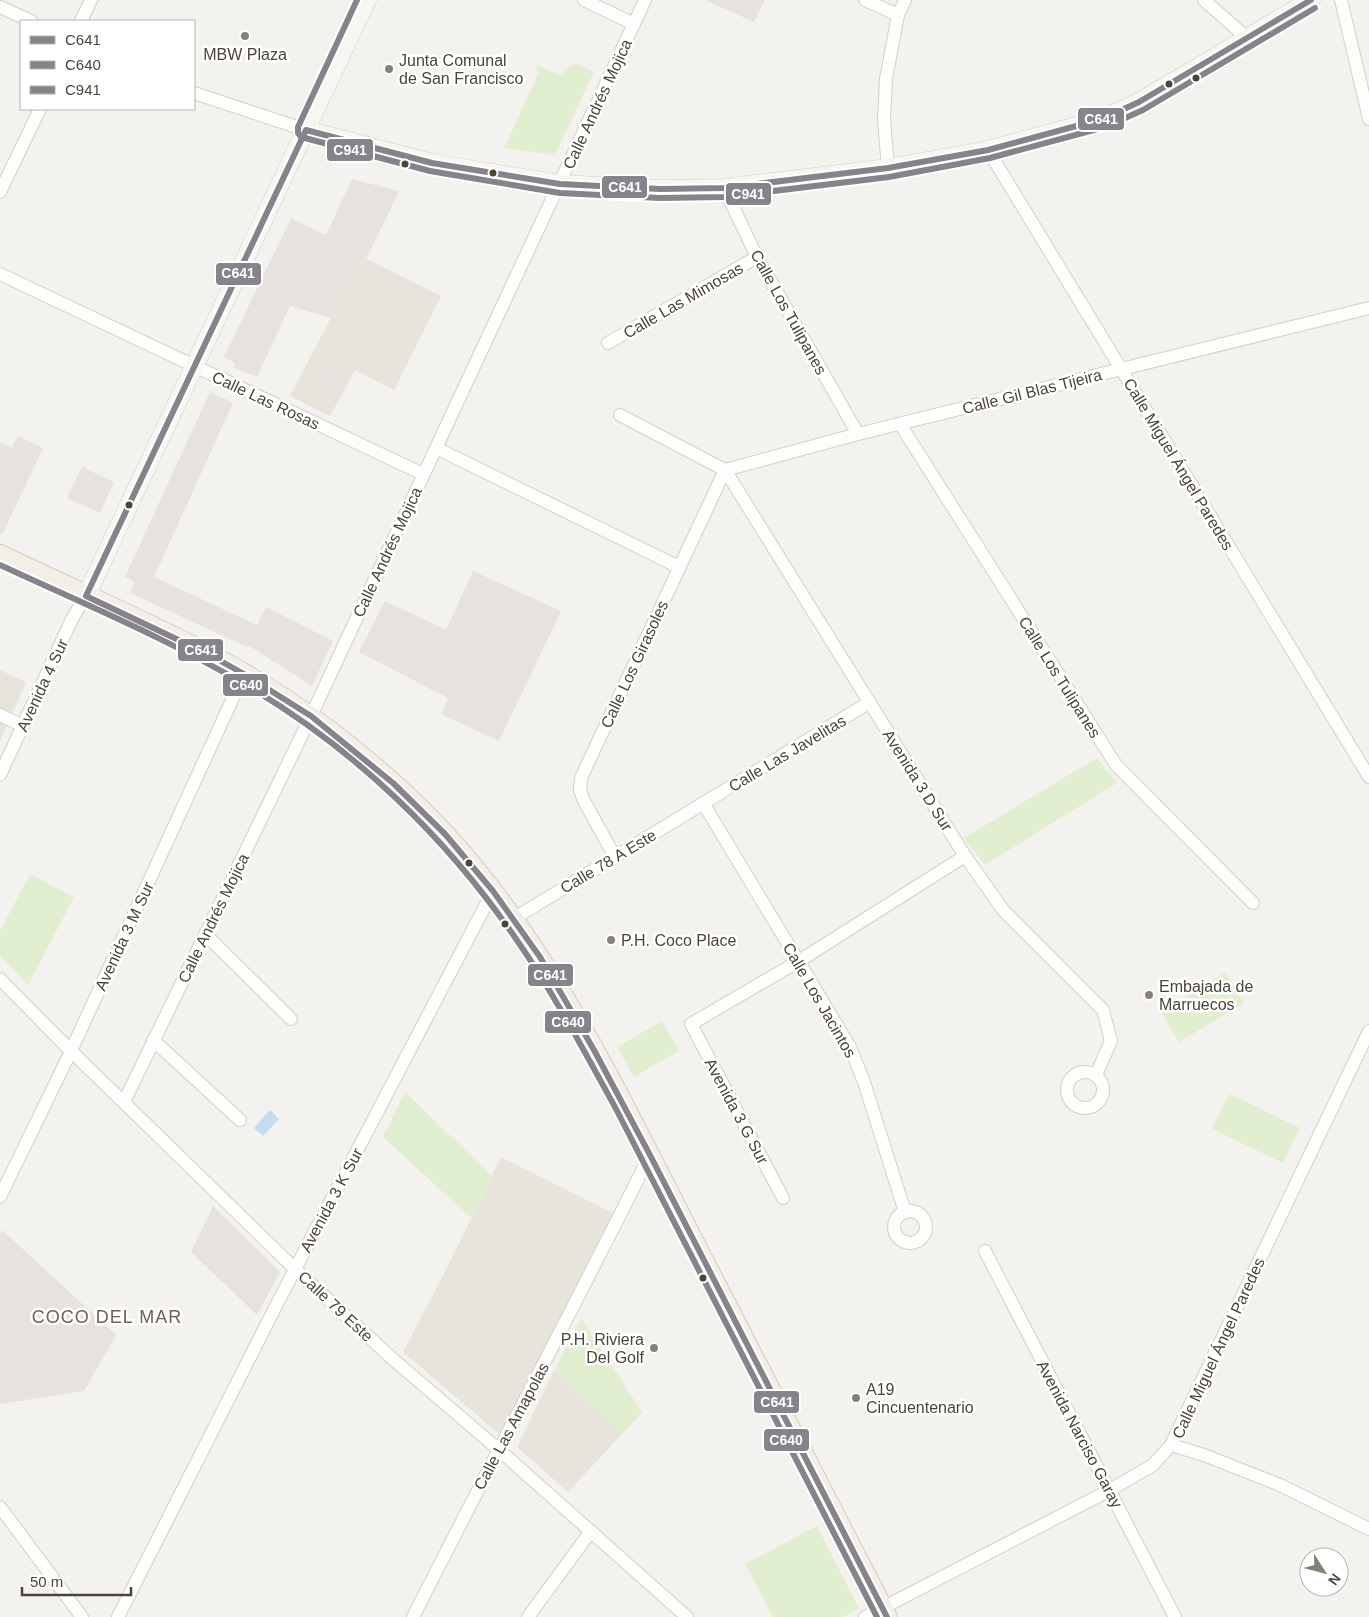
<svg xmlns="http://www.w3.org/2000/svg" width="1369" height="1617" font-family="Arial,sans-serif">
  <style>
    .residential { fill: #e7e4dc }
    .green { fill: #e1eecf }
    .parking { fill: #e6e3df }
    .water { fill: #c0ddf1 }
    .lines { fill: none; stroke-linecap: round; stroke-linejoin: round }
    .street-casing { stroke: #d2d0cb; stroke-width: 14 }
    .secondary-casing { stroke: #d3cfc5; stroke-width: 19 }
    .primary-casing { stroke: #d6cebb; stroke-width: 22 }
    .street { stroke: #fdfdfc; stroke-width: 12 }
    .secondary { stroke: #f7f6f1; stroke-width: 18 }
    .primary { stroke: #f2efe6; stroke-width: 20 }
    .bus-1-casing { stroke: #fff; stroke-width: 10 }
    .bus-2-casing { stroke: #fff; stroke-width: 10 }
    .bus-3-casing { stroke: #fff; stroke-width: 10 }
    .bus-1 { stroke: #87838a; stroke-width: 6 }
    .bus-2 { stroke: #87838a; stroke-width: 6 }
    .bus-3 { stroke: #87838a; stroke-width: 6 }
    .poi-dot { fill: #868178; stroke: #fff; stroke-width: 2 }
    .bus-dot { fill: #4b4439; stroke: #fff; stroke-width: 2 }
    .labels { text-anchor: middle; stroke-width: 5; stroke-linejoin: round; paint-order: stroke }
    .poi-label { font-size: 16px; fill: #4b4439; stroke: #fff; text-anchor: start }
    .street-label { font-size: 16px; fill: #4b4439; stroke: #fff }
    .neighbourhood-label { font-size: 18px; letter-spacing: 1px; fill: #6e6250; stroke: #fff }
    .line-badge { stroke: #fff; stroke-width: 2 }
    .badge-label { font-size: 14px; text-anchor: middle; font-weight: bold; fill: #fff }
  </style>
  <rect width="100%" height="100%" fill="#f4f2ee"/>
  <!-- residential -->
  <g class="residential">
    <path d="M363,257L441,296L394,390L355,370L330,416L290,396Z"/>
    <path d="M0,670L26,682L0,742Z"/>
    <path d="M501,1157L613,1213L566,1310L499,1434L403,1352L448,1266Z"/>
    <path d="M555,1369L622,1434L568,1492L517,1447Z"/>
  </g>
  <!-- green -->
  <g class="green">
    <path d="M575,63L594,72L555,155L504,148L539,72L536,70L538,65L562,76L565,70Z"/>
    <path d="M1097,758L1117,783L985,865L964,838Z"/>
    <path d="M30,874L74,897L28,985L0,955V931Z"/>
    <path d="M1225,973L1244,1003L1179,1042L1161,1012Z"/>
    <path d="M662,1021L679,1051L634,1077L617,1047Z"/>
    <path d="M405,1092L492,1176L471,1218L383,1137Z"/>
    <path d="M1229,1094L1300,1128L1283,1163L1212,1129Z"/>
    <path d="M581,1318L642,1412L622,1434L555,1369Z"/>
    <path d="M817,1526L859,1608L843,1617H773L745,1564Z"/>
  </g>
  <!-- parking -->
  <g class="parking">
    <path d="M705,0H765L754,22Z"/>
    <path d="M352,179L399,191L367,258L363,257L331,318L290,306L257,377L233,367L235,363L224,357L291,218L326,235Z"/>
    <path d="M328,358L339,363L322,395L311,390Z"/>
    <path d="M210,392L233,403L154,577L257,625L266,607L333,641L312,686L248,645L247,647L130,593L135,582L125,577Z"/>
    <path d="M18,436L43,448L2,535L0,534V442L12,448Z"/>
    <path d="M82,467L114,482L100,513L67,498Z"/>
    <path d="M473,571L561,611L499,741L441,714L448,698L359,652L385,601L446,630Z"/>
    <path d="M213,1206L280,1272L257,1315L191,1252Z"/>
    <path d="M2,1230L116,1335L84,1391L0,1404V1234Z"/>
  </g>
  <!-- water -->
  <path class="water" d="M270,1110L279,1119L263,1136L254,1128Z"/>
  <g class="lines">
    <!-- street casing -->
    <g class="street-casing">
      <g id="street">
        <path d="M584,0L634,24"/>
        <path d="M865,0L898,15"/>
        <path d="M1204,0L1247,38"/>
        <path d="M1341,0L1369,119"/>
        <path d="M0,7L31,21"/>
        <path d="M81,21L91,0"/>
        <path d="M194,93L306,130"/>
        <path d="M988,150L1369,777"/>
        <path d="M888,168L884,120L886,79L898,15L905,0"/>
        <path d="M724,188L757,257L858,434"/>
        <path d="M0,192L40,109"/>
        <path d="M0,274L423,474"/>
        <path d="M608,343L757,257"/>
        <path d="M620,415L725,470"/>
        <path d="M900,424L1116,765L1253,903"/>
        <path d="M436,448L679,567"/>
        <path d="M725,470L965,856L1003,910L1103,1010L1111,1041L1096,1075"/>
        <path d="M725,470L858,434L1369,308"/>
        <path d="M0,715L23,726"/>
        <path d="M0,775L72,619L86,596"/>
        <path d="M703,803L850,1047L864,1082L905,1212"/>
        <path d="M615,857L584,801L580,790L581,778L725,470"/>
        <path d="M513,919L870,702"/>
        <path d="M205,934L291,1019"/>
        <path d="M0,979L71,1051L295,1269L395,1361L498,1449L687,1617"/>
        <path d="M153,1040L240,1120"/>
        <circle cx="1085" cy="1090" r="18"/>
        <path d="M124,1102L311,716L645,0"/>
        <path d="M0,1197L71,1051L244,674"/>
        <path d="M783,1198L691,1024L799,961L965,856"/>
        <circle cx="910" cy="1227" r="16"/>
        <path d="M985,1251L1175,1617"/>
        <path d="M1171,1445L1204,1455L1280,1485L1369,1529"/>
        <path d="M0,1507L82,1617"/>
        <path d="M118,1617L279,1300L493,891"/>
        <path d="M413,1617C491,1463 573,1310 650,1155"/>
        <path d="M528,1617L591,1531"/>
        <path d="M865,1617L1110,1490L1153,1465L1171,1445L1369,1031"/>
      </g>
    </g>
    <!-- secondary casing -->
    <g class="secondary-casing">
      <g id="secondary">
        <path d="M306,130L432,163L560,184L660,189L724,188L888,168L988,150L1102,119L1139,102L1311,0"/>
        <path d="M86,596L367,0"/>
      </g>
    </g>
    <!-- primary casing -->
    <g class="primary-casing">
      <path id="primary" d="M0,555C69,588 140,619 208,654C274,688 335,732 390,781C525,898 603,1065 683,1221C751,1353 819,1485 887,1617"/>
    </g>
    <!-- street -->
    <use href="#street" class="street"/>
    <!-- secondary -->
    <use href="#secondary" class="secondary"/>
    <!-- primary -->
    <use href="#primary" class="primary"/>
    <!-- bus-1 casing -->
    <g class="bus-1-casing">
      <path id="bus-1" d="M887,1617L650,1155L594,1050L540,957L493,891L445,834L393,783L311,716L244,674L208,654L86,596L306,130L432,163L560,184L660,189L724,188L888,168L988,150L1102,119L1139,102L1311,0"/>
    </g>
    <!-- bus-2 casing -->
    <g class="bus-2-casing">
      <path id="bus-2" d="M0,565C84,604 171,640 251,688C355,750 445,836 514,936C552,990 583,1049 615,1107L877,1617"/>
    </g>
    <!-- bus-3 casing -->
    <g class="bus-3-casing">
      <path id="bus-3" d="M357,0L298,127V133L301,137L430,171L560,193L660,198L724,197L889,177L990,158L1105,127L1143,110L1315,8"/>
    </g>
    <!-- bus-1 -->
    <use href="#bus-1" class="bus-1"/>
    <!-- bus-2 -->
    <use href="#bus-2" class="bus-2"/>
    <!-- bus-3 -->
    <use href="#bus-3" class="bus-3"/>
  </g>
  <!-- markers -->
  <g class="poi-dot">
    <circle cx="245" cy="36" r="5"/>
    <circle cx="389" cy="69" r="5"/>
    <circle cx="611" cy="940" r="5"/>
    <circle cx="1149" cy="995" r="5"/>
    <circle cx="654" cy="1348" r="5"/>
    <circle cx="856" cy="1398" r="5"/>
  </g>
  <g class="bus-dot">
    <circle cx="1196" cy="78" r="4.5"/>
    <circle cx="1169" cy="84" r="4.5"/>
    <circle cx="405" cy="164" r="4.5"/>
    <circle cx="493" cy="173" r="4.5"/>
    <circle cx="129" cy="505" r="4.5"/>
    <circle cx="469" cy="863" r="4.5"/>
    <circle cx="505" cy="924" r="4.5"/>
    <circle cx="703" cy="1278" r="4.5"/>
  </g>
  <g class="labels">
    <!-- poi labels -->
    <g class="poi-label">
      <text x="245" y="60" text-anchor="middle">MBW Plaza</text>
      <text x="399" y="66">Junta Comunal<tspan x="399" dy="18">de San Francisco</tspan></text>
      <text x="621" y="946">P.H. Coco Place</text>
      <text x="1159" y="992">Embajada de<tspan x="1159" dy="18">Marruecos</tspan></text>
      <text x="644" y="1345" text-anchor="end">P.H. Riviera<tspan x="644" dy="18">Del Golf</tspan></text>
      <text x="866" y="1395">A19<tspan x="866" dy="18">Cincuentenario</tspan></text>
    </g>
    <!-- street labels -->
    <g class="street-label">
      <text transform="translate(597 104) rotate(-65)" y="6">Calle Andrés Mojica</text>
      <text transform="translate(683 300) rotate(-30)" y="6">Calle Las Mimosas</text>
      <text transform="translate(789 312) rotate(61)" y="6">Calle Los Tulipanes</text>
      <text transform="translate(1032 391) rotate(-14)" y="6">Calle Gil Blas Tijeira</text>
      <text transform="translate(266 400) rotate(25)" y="6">Calle Las Rosas</text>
      <text transform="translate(1179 464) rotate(59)" y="6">Calle Miguel Ángel Paredes</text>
      <text transform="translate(387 552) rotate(-65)" y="6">Calle Andrés Mojica</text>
      <text transform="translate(634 664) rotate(-65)" y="6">Calle Los Girasoles</text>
      <text transform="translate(1060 677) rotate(58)" y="6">Calle Los Tulipanes</text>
      <text transform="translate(42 685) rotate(-65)" y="6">Avenida 4 Sur</text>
      <text transform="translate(787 753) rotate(-31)" y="6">Calle Las Javelitas</text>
      <text transform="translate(918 780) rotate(58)" y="6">Avenida 3 D Sur</text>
      <text transform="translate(608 861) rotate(-31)" y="6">Calle 78 A Este</text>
      <text transform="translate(213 918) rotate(-64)" y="6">Calle Andrés Mojica</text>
      <text transform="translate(124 936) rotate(-65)" y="6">Avenida 3 M Sur</text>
      <text transform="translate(820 1000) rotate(60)" y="6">Calle Los Jacintos</text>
      <text transform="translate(737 1111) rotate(62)" y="6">Avenida 3 G Sur</text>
      <text transform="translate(331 1200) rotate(-62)" y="6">Avenida 3 K Sur</text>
      <text transform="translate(336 1306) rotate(43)" y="6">Calle 79 Este</text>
      <text transform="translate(1218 1348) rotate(-65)" y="6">Calle Miguel Ángel Paredes</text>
      <text transform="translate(511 1426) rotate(-62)" y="6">Calle Las Amapolas</text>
      <text transform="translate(1080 1434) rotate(62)" y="6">Avenida Narciso Garay</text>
    </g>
    <!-- neighbourhood labels -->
    <g class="neighbourhood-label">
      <text x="107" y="1323">COCO DEL MAR</text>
    </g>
  </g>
  <g class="line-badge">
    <rect x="1077" y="107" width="48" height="24" rx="5" fill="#87838a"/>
    <rect x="326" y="138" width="48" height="24" rx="5" fill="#87838a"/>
    <rect x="601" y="175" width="47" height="24" rx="5" fill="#87838a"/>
    <rect x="725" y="182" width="47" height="24" rx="5" fill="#87838a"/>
    <rect x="215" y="262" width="47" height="24" rx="5" fill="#87838a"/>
    <rect x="177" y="638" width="47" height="24" rx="5" fill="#87838a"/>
    <rect x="222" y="673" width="47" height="24" rx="5" fill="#87838a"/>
    <rect x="527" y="963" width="47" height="24" rx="5" fill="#87838a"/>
    <rect x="544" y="1010" width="48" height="24" rx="5" fill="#87838a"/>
    <rect x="753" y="1390" width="47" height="24" rx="5" fill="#87838a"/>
    <rect x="763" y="1428" width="47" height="24" rx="5" fill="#87838a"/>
  </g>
  <g class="badge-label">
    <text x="1101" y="124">C641</text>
    <text x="350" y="155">C941</text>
    <text x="625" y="192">C641</text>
    <text x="748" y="199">C941</text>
    <text x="238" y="278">C641</text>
    <text x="201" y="655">C641</text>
    <text x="246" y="690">C640</text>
    <text x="550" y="980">C641</text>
    <text x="568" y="1027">C640</text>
    <text x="777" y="1407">C641</text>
    <text x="786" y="1445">C640</text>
  </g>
  <!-- legend -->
  <rect x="20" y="20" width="175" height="90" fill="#ffffff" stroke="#b7b4b0"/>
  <rect x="30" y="36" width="25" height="8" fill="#87838a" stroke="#b7b4b0"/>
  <text x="65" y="45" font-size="15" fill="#4b4439">C641</text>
  <rect x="30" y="61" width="25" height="8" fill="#87838a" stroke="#b7b4b0"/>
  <text x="65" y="70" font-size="15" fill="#4b4439">C640</text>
  <rect x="30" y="86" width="25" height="8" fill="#87838a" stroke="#b7b4b0"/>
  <text x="65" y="95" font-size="15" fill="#4b4439">C941</text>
  <!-- north arrow -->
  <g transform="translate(1324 1572) rotate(126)"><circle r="24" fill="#ffffff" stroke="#b7b4b0"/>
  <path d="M0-4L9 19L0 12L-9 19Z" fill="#868178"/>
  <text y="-8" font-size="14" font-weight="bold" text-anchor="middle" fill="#4b4439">N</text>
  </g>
  <!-- scale -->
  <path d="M22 1587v8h109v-8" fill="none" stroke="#4b4439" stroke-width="2.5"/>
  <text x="30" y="1587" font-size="15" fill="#4b4439" stroke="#ffffff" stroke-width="4" paint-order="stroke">50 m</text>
</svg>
